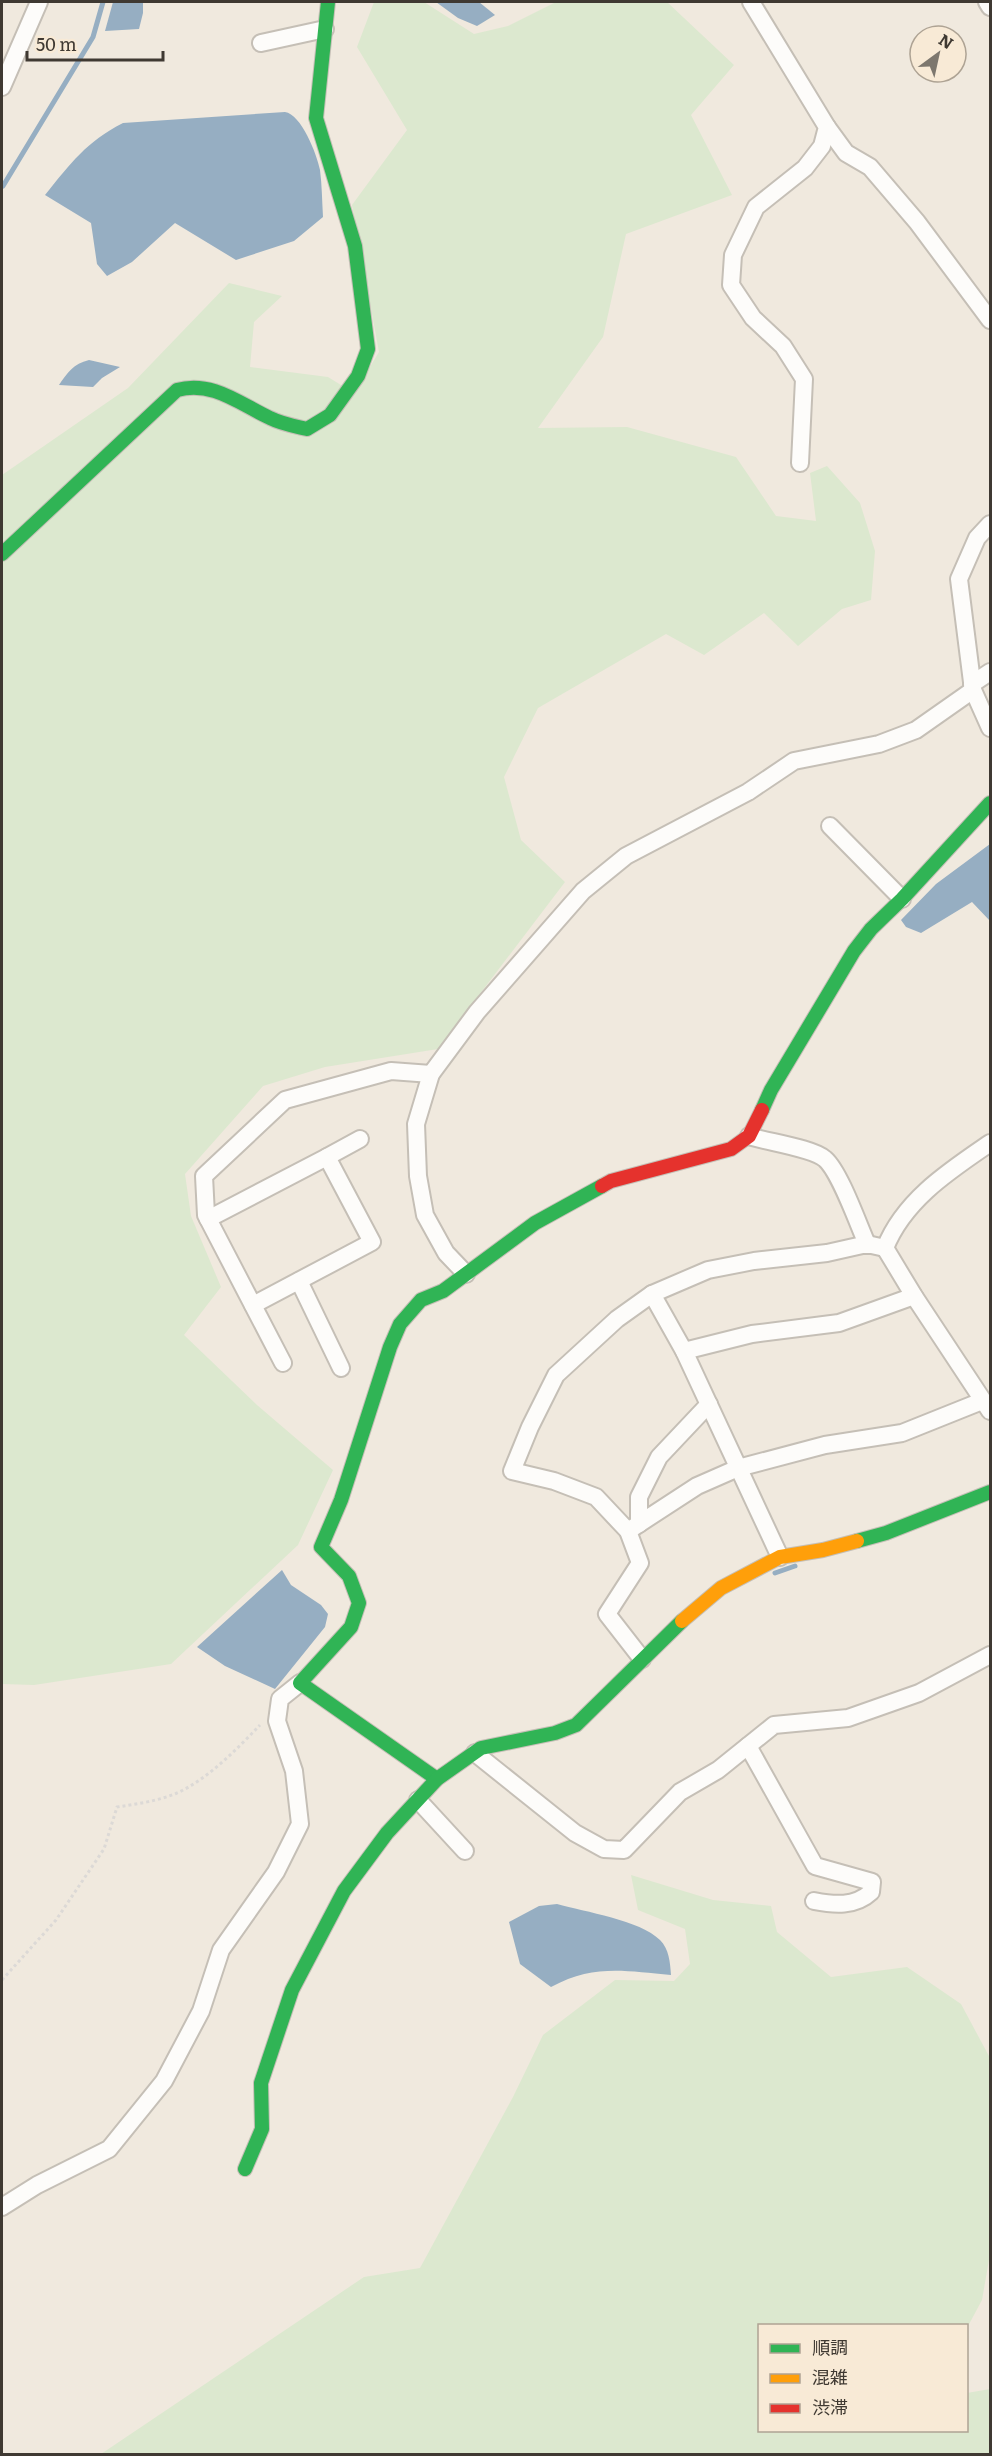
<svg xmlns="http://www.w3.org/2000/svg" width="992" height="2456" font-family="Literata,'Noto Sans JP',serif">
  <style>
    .green { fill: #dce8cf }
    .water { fill: #96aec2 }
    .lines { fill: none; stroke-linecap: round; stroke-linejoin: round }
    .stream { stroke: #96aec2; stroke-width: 5 }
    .street-casing { stroke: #c5bfb6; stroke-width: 20 }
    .fast-casing { stroke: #c5bfb6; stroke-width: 16 }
    .slow-casing { stroke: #c5bfb6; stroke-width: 16 }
    .jam-casing { stroke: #c5bfb6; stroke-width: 16 }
    .path { stroke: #dcd9d6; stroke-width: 3; stroke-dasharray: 3 3; stroke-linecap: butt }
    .street { stroke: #fdfcfa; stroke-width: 16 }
    .fast { stroke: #30b455; stroke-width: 14 }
    .slow { stroke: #ff9f0a; stroke-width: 14 }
    .jam { stroke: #e5322d; stroke-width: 14 }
  </style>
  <rect width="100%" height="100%" fill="#f0e9de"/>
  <!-- green -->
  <g class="green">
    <path d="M374,2H424L474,34L508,26L556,2H667L734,65L691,115L732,195L626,234L603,337L538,428L627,427L736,457L776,516L816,521L810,473L827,466L860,503L875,551L871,600L842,609L798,646L764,613L704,655L666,634L538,708L504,777L521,840L565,882L438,1049L325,1067L263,1086L185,1174L191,1216L221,1287L184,1335L257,1405L333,1470L298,1545L171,1664L34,1685L2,1684V475L128,388L229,283L282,296L254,322L250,367L328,377L354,393L379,352L352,205L407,130L357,47Z"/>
    <path d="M631,1875L713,1900L771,1906L777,1932L831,1977L907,1967L961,2004L990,2058V2254L982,2300L967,2328L966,2326H760V2430H966L967,2393L990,2389V2454H101L364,2277L420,2268L513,2097L543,2035L615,1980L674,1981L690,1964L685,1929L638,1910Z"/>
  </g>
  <!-- water -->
  <g class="water">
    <path d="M113,2H143V13L139,29L105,31Z"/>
    <path d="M436,2H479L495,15L477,26L458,18Z"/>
    <path d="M285,112C301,114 317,154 320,170C322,185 322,201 323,217L294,241L236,260L175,223L132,262L107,276L97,264L91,223L45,195C71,163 86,142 123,123Z"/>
    <path d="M89,360L120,367L102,378L93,387L59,385C68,372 73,364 89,360Z"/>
    <path d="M990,844V921L972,902L921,933L906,927L901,920L936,884Z"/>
    <path d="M282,1570L291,1585L321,1605L328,1614L325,1627L275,1689L225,1666L197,1647Z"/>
    <path d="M557,1904C585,1912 640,1920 660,1940C669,1949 670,1962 671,1975C624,1971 594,1964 551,1987L520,1964L509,1922L539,1906Z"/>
  </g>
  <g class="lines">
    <!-- stream -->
    <g class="stream">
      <path d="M3,186L93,37L103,2"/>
      <path d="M775,1573L795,1566"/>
    </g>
    <!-- street casing -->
    <g class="street-casing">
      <g id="street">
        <path d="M751,2L827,127L822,146L805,168L756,207L733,255L731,285L753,318L783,346L804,379L800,463"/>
        <path d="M987,2L990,7"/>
        <path d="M261,43L325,29"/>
        <path d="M2,87L39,2"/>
        <path d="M827,127L846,153L870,167L917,222L990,320"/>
        <path d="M990,524L977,538L959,579L973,690L990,728"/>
        <path d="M972,684L990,672"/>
        <path d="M830,826L902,899"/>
        <path d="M749,1136C767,1142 813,1148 825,1159C840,1172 858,1224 867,1244"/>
        <path d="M990,1143C949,1171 904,1200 885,1248L914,1296L990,1411"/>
        <path d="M327,1157L360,1139"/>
        <path d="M208,1219L327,1157L372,1242L253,1305"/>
        <path d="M466,1274L446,1253L425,1215L418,1176L416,1124L431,1074L477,1012L583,891L626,856L748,792L794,761L879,744L916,730L973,690"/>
        <path d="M299,1281L341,1368"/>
        <path d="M652,1294L684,1351L780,1557"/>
        <path d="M684,1351L752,1334L839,1323L914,1296"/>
        <path d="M283,1363L206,1215L204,1176L285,1100L391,1071L431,1074"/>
        <path d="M639,1524V1497L659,1457L709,1404"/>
        <path d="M628,1531L697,1486L738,1468L825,1445L902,1433L982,1401"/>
        <path d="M642,1659L607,1614L640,1563L628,1531L596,1497L554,1481L512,1471L530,1427L556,1375L617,1319L652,1294L708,1270L754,1261L827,1253L867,1244L885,1248"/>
        <path d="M748,1746L815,1866L872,1882L871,1892C855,1907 834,1905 814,1901"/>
        <path d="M475,1753L575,1833L604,1849L624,1850L680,1792L718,1770L774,1725L848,1718L919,1693L990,1655"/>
        <path d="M418,1800L465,1851"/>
        <path d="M2,2207L37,2185L109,2149L164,2081L201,2011L221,1950L276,1872L300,1824L294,1771L277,1721L280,1699L300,1683"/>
      </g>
    </g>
    <!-- fast casing -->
    <g class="fast-casing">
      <g id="fast">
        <path d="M2,554L177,390C212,380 240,404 270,418C282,424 294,426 307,429L330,415L358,376L368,349L355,246L316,118L328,2"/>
        <path d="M762,1110L771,1090L854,951L871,929L902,899L990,803"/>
        <path d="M857,1541L886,1533L990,1492"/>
        <path d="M437,1779L300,1683L351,1627L359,1603L349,1576L321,1547L341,1500L390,1347L400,1324L421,1300L443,1291L535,1223L602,1186"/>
        <path d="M245,2169L262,2129L261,2083L292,1990L344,1891L387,1833L437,1779L481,1748L555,1733L576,1725L682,1621"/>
      </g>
    </g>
    <!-- slow casing -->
    <g class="slow-casing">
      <path id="slow" d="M682,1621L721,1588L780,1557L823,1550L857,1541"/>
    </g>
    <!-- jam casing -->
    <g class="jam-casing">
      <path id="jam" d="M602,1186L611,1181L731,1149L749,1136L762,1110"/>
    </g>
    <!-- path -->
    <path class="path" d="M2,1980L56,1920L104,1849L117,1807C137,1804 158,1801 177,1793C208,1779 237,1749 260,1725"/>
    <!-- street -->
    <use href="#street" class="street"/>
    <!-- fast -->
    <use href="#fast" class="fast"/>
    <!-- slow -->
    <use href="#slow" class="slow"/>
    <!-- jam -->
    <use href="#jam" class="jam"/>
  </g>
  <!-- border -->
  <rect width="992" height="2456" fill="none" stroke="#3f3932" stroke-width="6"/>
  <!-- legend -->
  <rect x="758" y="2324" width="210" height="108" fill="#f8ead6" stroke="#aea394" stroke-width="1.5"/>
  <rect x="770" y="2344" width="30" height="9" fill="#30b455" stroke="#aea394" stroke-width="1.5"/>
  <text x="812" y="2354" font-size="18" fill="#3f3932">順調</text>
  <rect x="770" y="2374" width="30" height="9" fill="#ff9f0a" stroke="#aea394" stroke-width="1.5"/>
  <text x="812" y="2384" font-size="18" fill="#3f3932">混雑</text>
  <rect x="770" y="2404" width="30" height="9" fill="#e5322d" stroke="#aea394" stroke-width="1.5"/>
  <text x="812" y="2414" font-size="18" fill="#3f3932">渋滞</text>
  <!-- north arrow -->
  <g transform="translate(938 54) rotate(33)"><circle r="28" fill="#f8ead6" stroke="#aea394" stroke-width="1.5"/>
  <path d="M0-4.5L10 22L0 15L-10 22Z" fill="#7d776e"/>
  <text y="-9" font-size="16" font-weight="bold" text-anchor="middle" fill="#3f3932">N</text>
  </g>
  <!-- scale -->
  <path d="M27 51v9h136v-9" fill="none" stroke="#3f3932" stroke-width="3"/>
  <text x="36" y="51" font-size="18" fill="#3f3932" stroke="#f8ead6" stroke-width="4.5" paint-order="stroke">50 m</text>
</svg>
